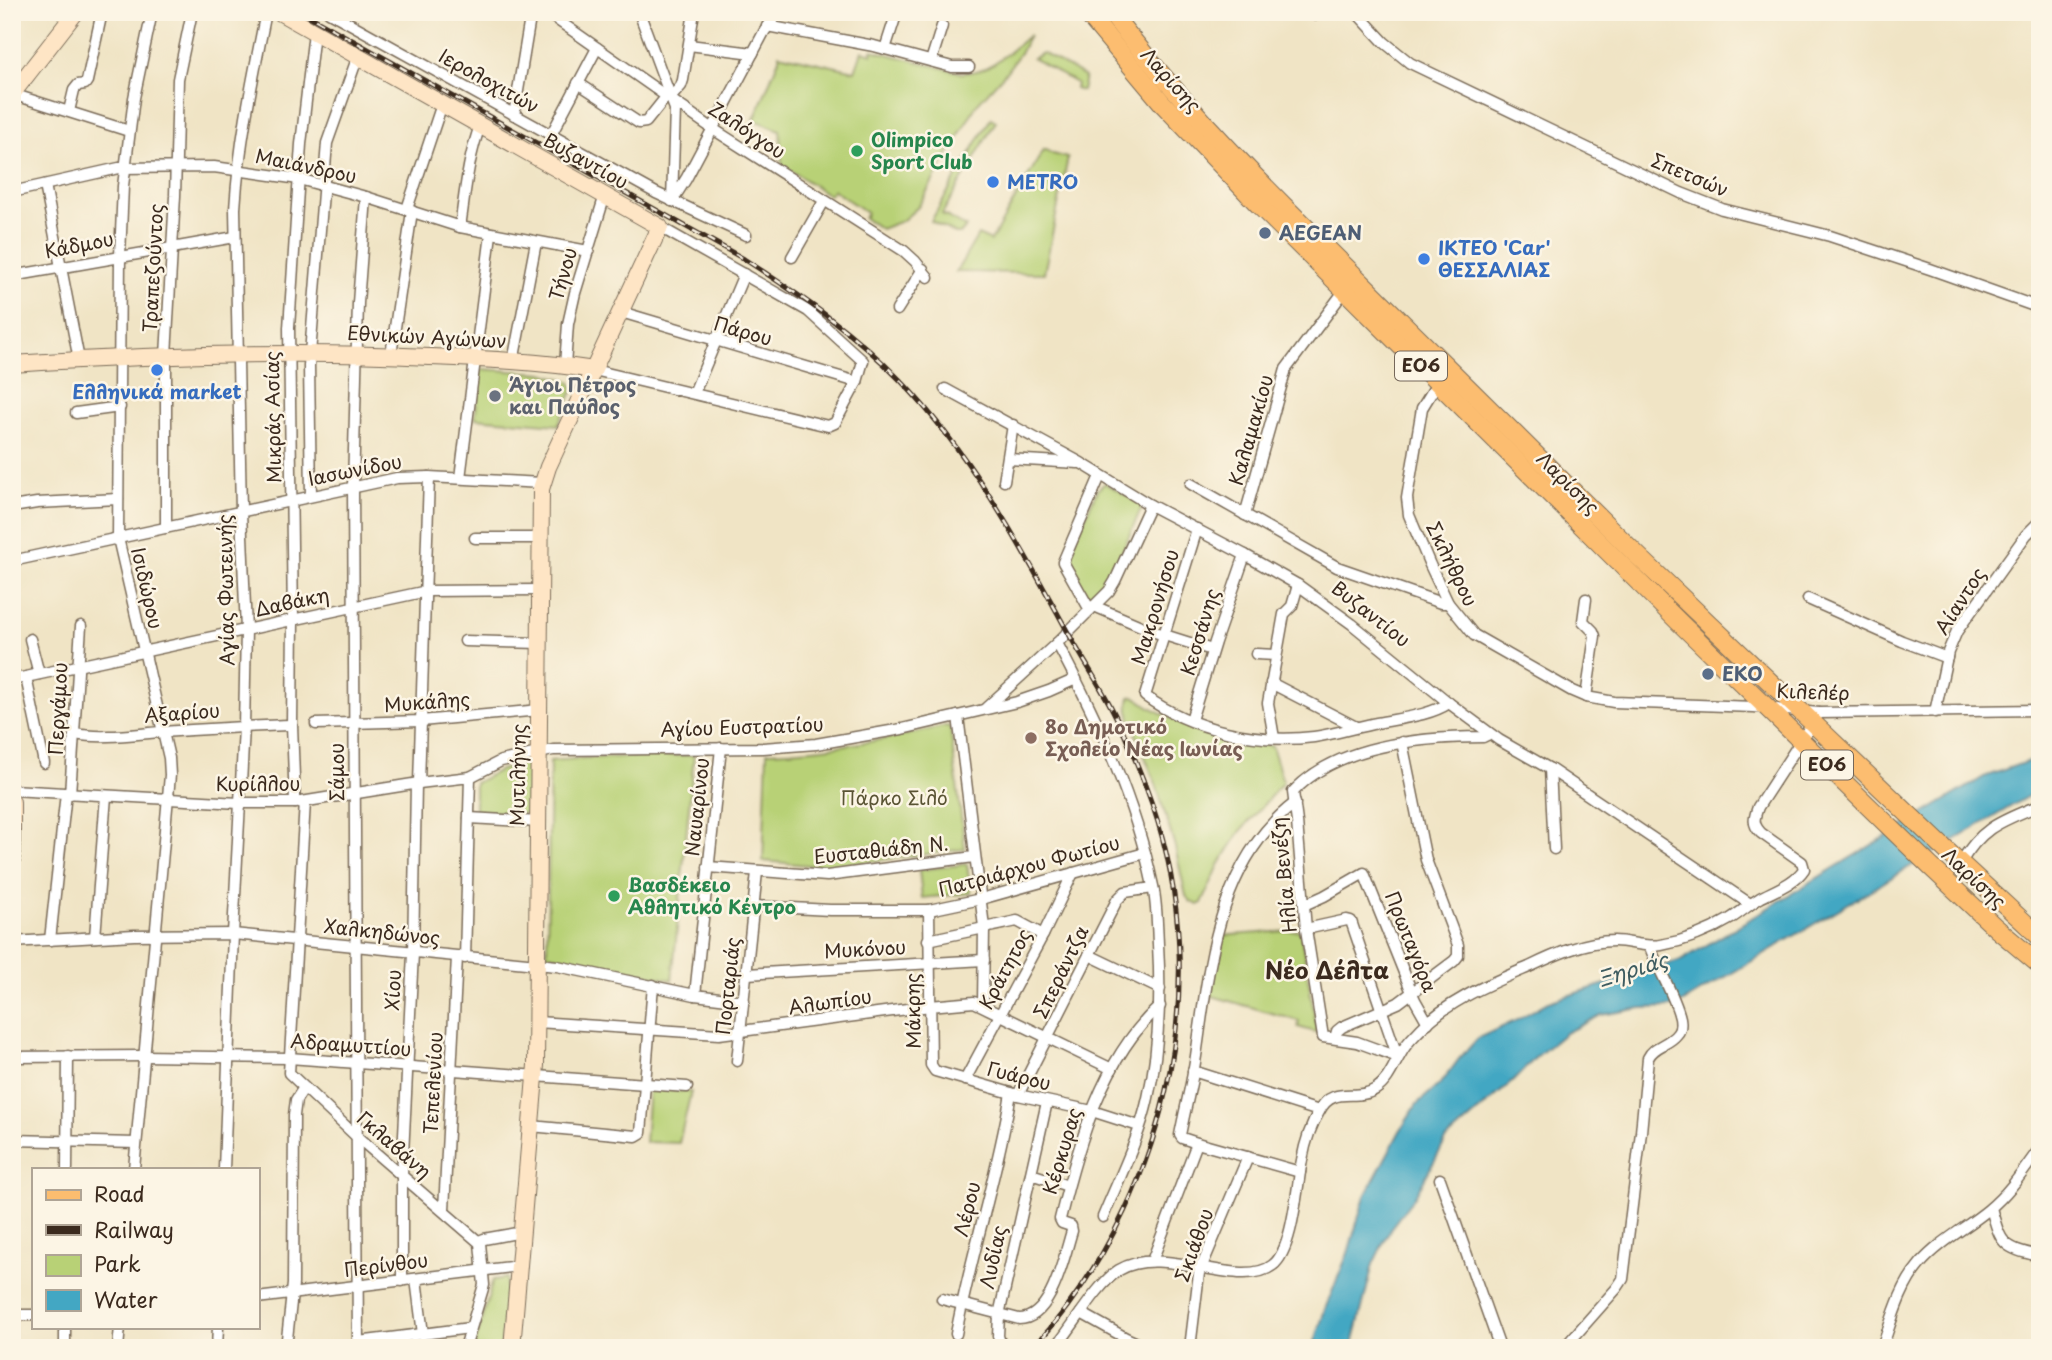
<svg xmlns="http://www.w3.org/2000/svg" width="2052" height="1360" font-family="'Playpen Sans',sans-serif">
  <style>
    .green { fill: #b8d176; stroke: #7a7e4a; stroke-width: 2 }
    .water { fill: #43a7c3; stroke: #3f6870; stroke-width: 2 }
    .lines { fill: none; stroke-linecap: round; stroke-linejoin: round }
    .street-casing { stroke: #7a6b58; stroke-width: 13 }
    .secondary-casing { stroke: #7a6b58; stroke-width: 18 }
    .primary-casing { stroke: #7a6b58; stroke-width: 20 }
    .street { stroke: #fff; stroke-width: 10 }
    .secondary { stroke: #fee5c5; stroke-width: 16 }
    .primary { stroke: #fcbd6f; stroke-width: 18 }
    .rail-casing { stroke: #3b2a1e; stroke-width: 5 }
    .rail { stroke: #fcf5e5; stroke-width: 2.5; stroke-dasharray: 8; stroke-linecap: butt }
    .leisure-dot { fill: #2e9e5b; stroke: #fcf5e5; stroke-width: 2.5 }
    .shop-dot { fill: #3f7fe0; stroke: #fcf5e5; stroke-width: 2.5 }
    .service-dot { fill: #5c6f8a; stroke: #fcf5e5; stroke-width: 2.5 }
    .worship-dot { fill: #6b7280; stroke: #fcf5e5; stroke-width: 2.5 }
    .education-dot { fill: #8d6e63; stroke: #fcf5e5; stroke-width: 2.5 }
    .labels { text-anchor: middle; stroke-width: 5; stroke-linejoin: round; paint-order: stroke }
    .shield { fill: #fcf5e5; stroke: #75675a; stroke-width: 2 }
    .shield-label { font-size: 18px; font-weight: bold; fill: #3b2a1e }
    .street-label { font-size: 19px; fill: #3b2a1e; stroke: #fcf5e5 }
    .leisure-label { font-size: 19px; font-weight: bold; fill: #27864d; stroke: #fcf5e5; text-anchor: start }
    .shop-label { font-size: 19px; font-weight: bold; fill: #366cbe; stroke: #fcf5e5; text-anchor: start }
    .service-label { font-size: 19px; font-weight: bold; fill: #4e5e75; stroke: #fcf5e5; text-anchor: start }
    .worship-label { font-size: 19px; font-weight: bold; fill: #5b616d; stroke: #fcf5e5; text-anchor: start }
    .education-label { font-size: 19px; font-weight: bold; fill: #785e54; stroke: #fcf5e5; text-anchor: start }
    .park-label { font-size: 19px; fill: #5a5434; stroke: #fcf5e5 }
    .water-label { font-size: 21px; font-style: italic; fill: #3e5c60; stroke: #fcf5e5 }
    .quarter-label { font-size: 23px; font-weight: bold; fill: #3b2a1e; stroke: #fcf5e5 }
  </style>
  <rect width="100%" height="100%" fill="#fcf5e5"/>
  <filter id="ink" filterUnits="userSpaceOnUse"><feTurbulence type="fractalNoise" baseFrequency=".0143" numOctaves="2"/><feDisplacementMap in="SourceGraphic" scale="14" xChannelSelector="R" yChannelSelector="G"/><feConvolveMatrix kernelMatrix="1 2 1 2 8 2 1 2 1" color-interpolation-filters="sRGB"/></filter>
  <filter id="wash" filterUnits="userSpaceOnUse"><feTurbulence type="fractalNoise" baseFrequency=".00686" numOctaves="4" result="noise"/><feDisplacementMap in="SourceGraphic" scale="28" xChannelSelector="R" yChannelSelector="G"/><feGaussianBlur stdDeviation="1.57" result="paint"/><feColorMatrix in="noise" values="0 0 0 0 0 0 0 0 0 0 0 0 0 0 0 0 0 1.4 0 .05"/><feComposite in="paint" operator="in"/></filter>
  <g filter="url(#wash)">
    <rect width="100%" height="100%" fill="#f0e4c5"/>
    <!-- green -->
    <g class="green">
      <path d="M1029,35L1022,50L1006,72L977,104L918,207L902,221L881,229L864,218L867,213L833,190L829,195L782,165L780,130L754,120L779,59V54L855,71L862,51L872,54V50L962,73C990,73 1009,52 1029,35Z"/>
      <path d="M1043,53L1085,77L1082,91L1075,89L1076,83L1033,58Z"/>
      <path d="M991,118L996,121L942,214L966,227L960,234H956L931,221Z"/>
      <path d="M1044,149L1053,154L1068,158L1044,273L956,272L978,235L991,241Z"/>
      <path d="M481,369L542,373L570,381L574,389L558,425L475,418Z"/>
      <path d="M1105,483L1141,504L1142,507L1109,581L1090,600L1066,561L1097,490Z"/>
      <path d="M1134,696C1175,726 1222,741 1272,746L1283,782L1240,832L1219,865L1202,903L1198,905L1191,902L1186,896L1175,847L1156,784L1132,725L1128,707L1130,697Z"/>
      <path d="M946,726L950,727L965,849L829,867L763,861L767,752C827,750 888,740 946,726Z"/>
      <path d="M694,755L672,980L547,954L550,761L586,758Z"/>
      <path d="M530,763V814L475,811V783L500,770Z"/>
      <path d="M967,864L971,893L922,898L919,870Z"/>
      <path d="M1300,930L1317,1031L1315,1032L1298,1027L1299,1021L1212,996L1209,1001L1207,1000L1219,936Z"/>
      <path d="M649,1089L691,1092L679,1143L645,1142Z"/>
      <path d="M507,1278L501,1348H474L493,1280Z"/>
    </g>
    <!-- water -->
    <path class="water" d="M2040,757V789L1680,1004L1673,1007L1642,1008L1601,1015L1565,1033L1536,1057L1513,1081L1446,1140L1415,1196L1390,1229L1373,1264L1352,1348H1313L1325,1309L1348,1253L1365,1196L1400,1131L1417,1104L1442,1082L1459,1059L1478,1038L1513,1022L1548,1002L1682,960L1984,777Z"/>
  </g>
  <g filter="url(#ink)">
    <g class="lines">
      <!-- street casing -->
      <g class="street-casing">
        <g id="street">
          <path d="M329,12L656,193L746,235"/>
          <path d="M546,12L713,129L904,251L915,261L928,277"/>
          <path d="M639,12L675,109L672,201"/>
          <path d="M1300,12L1315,15L1322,12"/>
          <path d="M1356,12L1384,42L1410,63L1681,193L1722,209L1830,236L1930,269L2040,308"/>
          <path d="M767,26L874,46L952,67H969"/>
          <path d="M689,45L753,53"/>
          <path d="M885,49L897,12"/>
          <path d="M931,61L942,26"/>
          <path d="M578,83L639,123L646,122L666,97"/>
          <path d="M12,94L129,131"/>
          <path d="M672,96L681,86L683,80L694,12"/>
          <path d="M69,111L74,90L78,85L85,84L87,81L102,12"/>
          <path d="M514,115L531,12"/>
          <path d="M551,135L597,48"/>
          <path d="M45,185L79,360"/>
          <path d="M12,192L119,168L214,167L299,179L366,197L460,227L588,251"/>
          <path d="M672,201L686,179L764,32L778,12"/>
          <path d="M407,209L442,104"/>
          <path d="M460,227C465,193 468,158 480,126"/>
          <path d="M792,257L824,201"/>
          <path d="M12,276L235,237"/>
          <path d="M897,310L923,269"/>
          <path d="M621,312L857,382"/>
          <path d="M391,355L412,211"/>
          <path d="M513,362L536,242"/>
          <path d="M565,365L568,324L575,293L605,195"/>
          <path d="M594,370L828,426L835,423L857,382L863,361L808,311L660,227"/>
          <path d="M1438,382L1422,408L1407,498L1409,515L1430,565L1448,603L1474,635L1572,691L1586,697L1614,702L1754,707L1819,713L2040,710"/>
          <path d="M945,389L1081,463L1150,505L1245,555L1298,585L1352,624L1449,703L1499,740L1550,769L1750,904"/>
          <path d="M694,393L744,274"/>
          <path d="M76,413L120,407"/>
          <path d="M1008,459L1078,463"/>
          <path d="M460,478L491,234"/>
          <path d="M1004,481L1013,425"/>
          <path d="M1191,484L1337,567L1441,603H1448"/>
          <path d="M311,496L309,366L327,143L358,56"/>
          <path d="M12,507L37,503L118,499"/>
          <path d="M1245,515L1286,369L1345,290"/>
          <path d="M166,528V356L175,196L178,79L192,12"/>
          <path d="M1197,529L1145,696C1192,730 1257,744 1314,737C1335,734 1356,727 1377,723C1401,718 1429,716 1449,703"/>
          <path d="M475,538H541"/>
          <path d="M12,561L397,478L429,477L542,483"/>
          <path d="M1808,599L1902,641L1947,658"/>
          <path d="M1094,606L1155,632L1212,650"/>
          <path d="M1090,610L1063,562L1100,476"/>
          <path d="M30,639L39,674"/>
          <path d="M465,641L540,643"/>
          <path d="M1057,643C1098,720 1135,800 1153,886C1157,905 1157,924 1158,944C1161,996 1160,1046 1148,1098C1139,1139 1119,1178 1103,1217"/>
          <path d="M1256,654L1276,655"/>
          <path d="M26,677L44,763"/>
          <path d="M12,680L427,591L541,590"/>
          <path d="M1271,683L1356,727"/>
          <path d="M1586,697L1595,636L1593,631L1583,621L1586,599"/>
          <path d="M986,708L1057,643L1109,591L1115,581L1150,505"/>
          <path d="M1935,712L1948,652L1957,631L2026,535L2040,521"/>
          <path d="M958,716L984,927L983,1005"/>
          <path d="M1191,720L1215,642L1245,555"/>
          <path d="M316,724L421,721L540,710"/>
          <path d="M75,734C103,739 134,734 162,732C205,729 249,726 292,725"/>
          <path d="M1274,738L1268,703L1284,614L1292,606L1298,585"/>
          <path d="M1550,769L1554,849"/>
          <path d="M419,783L429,477"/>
          <path d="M12,790L239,803H295L419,783L470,777L501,761L553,750L763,748L816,744L902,729L1017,702L1049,691L1076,679"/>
          <path d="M70,794L81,626"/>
          <path d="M305,802L289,1073L356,1136L480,1243L484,1285L465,1348"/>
          <path d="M295,803L292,725L293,619L289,328L301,144L314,32"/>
          <path d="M1295,803C1217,862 1209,968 1196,1056C1192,1083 1185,1109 1180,1135L1182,1138L1197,1143L1300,1172"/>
          <path d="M469,818L539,822"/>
          <path d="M1960,864C1982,826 2002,821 2040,805"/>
          <path d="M708,867L827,876L974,857"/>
          <path d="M1304,905L1324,896L1364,873L1415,1000L1428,1023"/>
          <path d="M754,906L830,910H929L981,899L1145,853"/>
          <path d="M929,910L931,1065L935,1071L1018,1095L1092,1111L1139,1126"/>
          <path d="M1306,929L1347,920L1351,921L1397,1055"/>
          <path d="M95,937L106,796"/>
          <path d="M50,940L66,793"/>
          <path d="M928,940L1017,921L1043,935"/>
          <path d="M12,942L134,935L233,934L557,966L695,995L744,1001"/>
          <path d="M1089,955L1160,989"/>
          <path d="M465,958L470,777"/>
          <path d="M747,974L984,960"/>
          <path d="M695,995L721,748"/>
          <path d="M537,1022L719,1034L930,1006L974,1002L1112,1069"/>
          <path d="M1335,1038L1337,1031L1342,1027L1398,1003L1454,961L1458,956V945L1426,860L1402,742"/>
          <path d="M12,1057L143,1056L289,1058L687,1087"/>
          <path d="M1398,1057L1357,1042L1323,1037L1306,929L1297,822L1293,792C1336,745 1422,737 1483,737L1489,734"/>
          <path d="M737,1061L757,872"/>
          <path d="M1193,1071L1319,1111"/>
          <path d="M965,1080L1043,935L1073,873"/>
          <path d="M1018,1095L1117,900L1125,892L1153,888"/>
          <path d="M531,1126L636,1136L641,1133L653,985"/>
          <path d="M12,1140L136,1143"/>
          <path d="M67,1169L68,1056"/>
          <path d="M134,1169L170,775L169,758L118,538L120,256L123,186L134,98L152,12"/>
          <path d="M224,1169L233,934L244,727L246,630L241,512L235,209C239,143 253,77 266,12"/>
          <path d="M1031,1174L1068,1186"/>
          <path d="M1440,1179L1500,1348"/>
          <path d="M1991,1208C2001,1244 2002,1248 2040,1256"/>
          <path d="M444,1210L457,957"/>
          <path d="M479,1241L484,1239L522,1232"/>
          <path d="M1152,1261L1197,1143"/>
          <path d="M416,1279L423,1334"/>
          <path d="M402,1281V1175L413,953L416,784"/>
          <path d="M257,1298L519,1266"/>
          <path d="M942,1299L1019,1319C1052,1319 1064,1256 1072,1231L1071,1226L1062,1223L1060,1219C1078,1146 1102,1057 1160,1006"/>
          <path d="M1081,1313L1126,1338L1148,1348"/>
          <path d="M12,1315H33"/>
          <path d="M956,1334C971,1253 998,1174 1011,1093"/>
          <path d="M358,1342L470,1328"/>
          <path d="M65,1348V1327"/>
          <path d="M118,1348L120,1327"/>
          <path d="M217,1348L218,1327"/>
          <path d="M286,1348L293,1284L294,1115L296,1100L303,1089"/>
          <path d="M358,1348L353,487L358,303L366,197"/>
          <path d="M1002,1348L998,1336L999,1315L1047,1102"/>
          <path d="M1055,1348C1073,1327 1097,1284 1119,1270C1163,1243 1240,1291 1273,1265C1293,1250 1297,1185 1302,1160C1305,1143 1311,1125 1320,1110C1333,1085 1356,1102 1376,1089C1388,1081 1393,1067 1400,1055C1404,1047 1410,1040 1416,1034C1446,1001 1489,984 1529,967C1554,955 1585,941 1614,941C1630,941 1645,948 1661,945C1684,941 1710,931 1730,919C1741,912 1750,904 1760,898C1775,890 1795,883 1804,869L1802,862L1761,833C1752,824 1754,818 1758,807L1819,713"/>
          <path d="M1190,1348L1199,1273L1248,1157"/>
          <path d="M1564,1348L1617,1288L1623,1279L1641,1132L1648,1058C1654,1045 1669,1045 1677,1034C1681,1030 1681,1024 1680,1018C1675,996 1658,969 1650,947"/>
          <path d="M1882,1348C1892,1319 1900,1287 1920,1264C1939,1242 1966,1228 1988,1210C2010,1192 2024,1170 2040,1148"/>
        </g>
      </g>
      <!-- secondary casing -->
      <g class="secondary-casing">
        <g id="secondary">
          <path d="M279,12L660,227L548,467L541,489L536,1065L512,1348"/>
          <path d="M12,94L76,12"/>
          <path d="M12,364C151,355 290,350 429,357C483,359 539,361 594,370"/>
          <path d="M12,802V877"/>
        </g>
      </g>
      <!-- primary casing -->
      <g class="primary-casing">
        <g id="primary">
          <path d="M1086,12L1164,105L1261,207L1681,624L1930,866L1996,928L2040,965"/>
          <path d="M1110,12C1164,81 1222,144 1284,206L1636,554L1947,851L2040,937"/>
        </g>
      </g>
      <!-- street -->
      <use href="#street" class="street"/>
      <!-- secondary -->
      <use href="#secondary" class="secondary"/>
      <!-- primary -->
      <use href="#primary" class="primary"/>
      <!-- rail casing -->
      <g class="rail-casing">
        <path id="rail" d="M302,12L744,259C800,295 855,333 901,381C969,452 1017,539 1064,625C1078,652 1095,677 1109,703C1126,735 1140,770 1152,804C1216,988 1164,1205 1033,1348"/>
      </g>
      <!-- rail -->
      <use href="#rail" class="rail"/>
    </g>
  </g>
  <!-- markers -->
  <g class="leisure-dot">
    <circle cx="857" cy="151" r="7"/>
    <circle cx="614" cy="896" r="7"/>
  </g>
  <g class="shop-dot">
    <circle cx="993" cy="182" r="7"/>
    <circle cx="1424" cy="259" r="7"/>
    <circle cx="157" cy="370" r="7"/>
  </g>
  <g class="service-dot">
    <circle cx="1265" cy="233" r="7"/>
    <circle cx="1708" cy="674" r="7"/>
  </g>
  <circle class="worship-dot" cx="495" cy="396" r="7"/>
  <circle class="education-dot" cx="1031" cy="738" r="7"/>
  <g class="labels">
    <!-- shield labels -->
    <g class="shield">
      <rect x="1395" y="351.5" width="52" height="29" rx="5"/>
      <rect x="1801" y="750.5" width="52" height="29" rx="5"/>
    </g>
    <g class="shield-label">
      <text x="1421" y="372">ΕΟ6</text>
      <text x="1827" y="771">ΕΟ6</text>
    </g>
    <!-- street labels -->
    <g class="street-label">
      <text transform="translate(1171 80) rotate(48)" y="7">Λαρίσης</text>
      <text transform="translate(489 81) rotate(29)" y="7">Ιερολοχιτών</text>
      <text transform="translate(747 130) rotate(33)" y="7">Ζαλόγγου</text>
      <text transform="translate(586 161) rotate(29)" y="7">Βυζαντίου</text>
      <text transform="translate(306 166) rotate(12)" y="7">Μαιάνδρου</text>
      <text transform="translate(1690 175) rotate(23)" y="7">Σπετσών</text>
      <text transform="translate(79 245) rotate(-11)" y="7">Κάδμου</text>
      <text transform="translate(153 268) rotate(-87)" y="7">Τραπεζούντος</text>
      <text transform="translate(563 274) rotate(-74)" y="7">Τήνου</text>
      <text transform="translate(743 331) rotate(16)" y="7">Πάρου</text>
      <text transform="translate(427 337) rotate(3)" y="7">Εθνικών Αγώνων</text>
      <text transform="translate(273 417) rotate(-91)" y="7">Μικράς Ασίας</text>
      <text transform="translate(1251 430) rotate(-74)" y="7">Καλαμακίου</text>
      <text transform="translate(355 470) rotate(-11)" y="7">Ιασωνίδου</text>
      <text transform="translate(1568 483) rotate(45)" y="7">Λαρίσης</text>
      <text transform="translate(1452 564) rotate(64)" y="7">Σκλήθρου</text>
      <text transform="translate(147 588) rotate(77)" y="7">Ισιδώρου</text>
      <text transform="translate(226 590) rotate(-91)" y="7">Αγίας Φωτεινής</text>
      <text transform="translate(1960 601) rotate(-57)" y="7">Αίαντος</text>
      <text transform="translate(292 602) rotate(-12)" y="7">Δαβάκη</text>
      <text transform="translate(1155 607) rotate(-73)" y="7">Μακρονήσου</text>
      <text transform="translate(1371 614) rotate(38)" y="7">Βυζαντίου</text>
      <text transform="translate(1200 632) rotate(-73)" y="7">Κεσσάνης</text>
      <text transform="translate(1813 692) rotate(2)" y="7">Κιλελέρ</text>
      <text transform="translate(427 702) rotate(-4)" y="7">Μυκάλης</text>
      <text transform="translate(58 709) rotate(-87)" y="7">Περγάμου</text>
      <text transform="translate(182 713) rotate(-4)" y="7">Αξαρίου</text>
      <text transform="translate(742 727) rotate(-2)" y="7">Αγίου Ευστρατίου</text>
      <text transform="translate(337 772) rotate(-90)" y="7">Σάμου</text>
      <text transform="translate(518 775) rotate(-89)" y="7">Μυτιλήνης</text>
      <text x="258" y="791">Κυρίλλου</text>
      <text transform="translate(697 807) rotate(-84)" y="7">Ναυαρίνου</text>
      <text transform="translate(881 850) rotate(-6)" y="7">Ευσταθιάδη Ν.</text>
      <text transform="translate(1029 866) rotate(-15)" y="7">Πατριάρχου Φωτίου</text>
      <text transform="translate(1284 875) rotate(-96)" y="7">Ηλία Βενέζη</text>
      <text transform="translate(1974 878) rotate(43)" y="7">Λαρίσης</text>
      <text transform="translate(382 932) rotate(6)" y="7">Χαλκηδώνος</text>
      <text transform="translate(1411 942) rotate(68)" y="7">Πρωταγόρα</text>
      <text transform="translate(865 949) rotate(-3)" y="7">Μυκόνου</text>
      <text transform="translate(1005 969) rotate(-62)" y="7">Κράτητος</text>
      <text transform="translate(1061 972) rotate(-64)" y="7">Σπεράντζα</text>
      <text transform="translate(728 986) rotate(-84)" y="7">Πορταριάς</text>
      <text transform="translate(393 990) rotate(-87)" y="7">Χίου</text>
      <text transform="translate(830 1002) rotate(-8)" y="7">Αλωπίου</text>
      <text transform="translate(913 1011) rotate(-91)" y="7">Μάκρης</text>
      <text transform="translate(351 1045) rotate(4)" y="7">Αδραμυττίου</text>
      <text transform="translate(1019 1076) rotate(14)" y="7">Γυάρου</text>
      <text transform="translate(433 1083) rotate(-87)" y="7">Τεπελενίου</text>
      <text transform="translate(394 1145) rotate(41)" y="7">Γκλαβάνη</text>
      <text transform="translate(1062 1151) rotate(-73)" y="7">Κέρκυρας</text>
      <text transform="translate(967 1209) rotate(-76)" y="7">Λέρου</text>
      <text transform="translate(1194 1245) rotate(-70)" y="7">Σκιάθου</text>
      <text transform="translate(993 1257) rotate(-78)" y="7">Λυδίας</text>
      <text transform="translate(386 1265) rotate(-7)" y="7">Περίνθου</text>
    </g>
    <!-- leisure labels -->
    <g class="leisure-label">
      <text x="871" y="147">Olimpico<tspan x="871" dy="22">Sport Club</tspan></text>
      <text x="628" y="892">Βασδέκειο<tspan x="628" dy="22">Αθλητικό Κέντρο</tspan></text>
    </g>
    <!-- shop labels -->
    <g class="shop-label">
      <text x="1007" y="189">METRO</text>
      <text x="1438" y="255">ΙΚΤΕΟ 'Car'<tspan x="1438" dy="22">ΘΕΣΣΑΛΙΑΣ</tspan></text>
      <text x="157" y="399" text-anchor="middle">Ελληνικά market</text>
    </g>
    <!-- service labels -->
    <g class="service-label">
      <text x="1279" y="240">AEGEAN</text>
      <text x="1722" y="681">EKO</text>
    </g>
    <!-- worship labels -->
    <g class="worship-label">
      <text x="509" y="392">Άγιοι Πέτρος<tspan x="509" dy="22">και Παύλος</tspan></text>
    </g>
    <!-- education labels -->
    <g class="education-label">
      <text x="1045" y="734">8ο Δημοτικό<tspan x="1045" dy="22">Σχολείο Νέας Ιωνίας</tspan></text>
    </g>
    <!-- park labels -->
    <g class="park-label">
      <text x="894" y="805">Πάρκο Σιλό</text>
    </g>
    <!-- water labels -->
    <g class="water-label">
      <text transform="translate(1633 970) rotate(-17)" y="7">Ξηριάς</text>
    </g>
    <!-- quarter labels -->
    <g class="quarter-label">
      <text x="1327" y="979">Νέο Δέλτα</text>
    </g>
  </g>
  <!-- margin -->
  <rect width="2052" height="1360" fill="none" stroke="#fcf5e5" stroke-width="42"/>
  <!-- legend -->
  <rect x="32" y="1168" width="228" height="161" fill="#fcf5e5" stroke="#afa495" stroke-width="2"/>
  <rect x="46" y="1190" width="35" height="10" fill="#fcbd6f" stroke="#afa495" stroke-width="2"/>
  <text x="94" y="1202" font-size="21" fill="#3b2a1e">Road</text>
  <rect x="46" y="1225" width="35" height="10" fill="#3b2a1e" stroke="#afa495" stroke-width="2"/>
  <text x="94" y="1238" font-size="21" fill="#3b2a1e">Railway</text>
  <rect x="46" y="1255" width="35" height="21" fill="#b8d176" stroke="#afa495" stroke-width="2"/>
  <text x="94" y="1272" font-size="21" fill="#3b2a1e">Park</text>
  <rect x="46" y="1290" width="35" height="21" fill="#43a7c3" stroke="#afa495" stroke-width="2"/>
  <text x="94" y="1308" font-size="21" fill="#3b2a1e">Water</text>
</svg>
